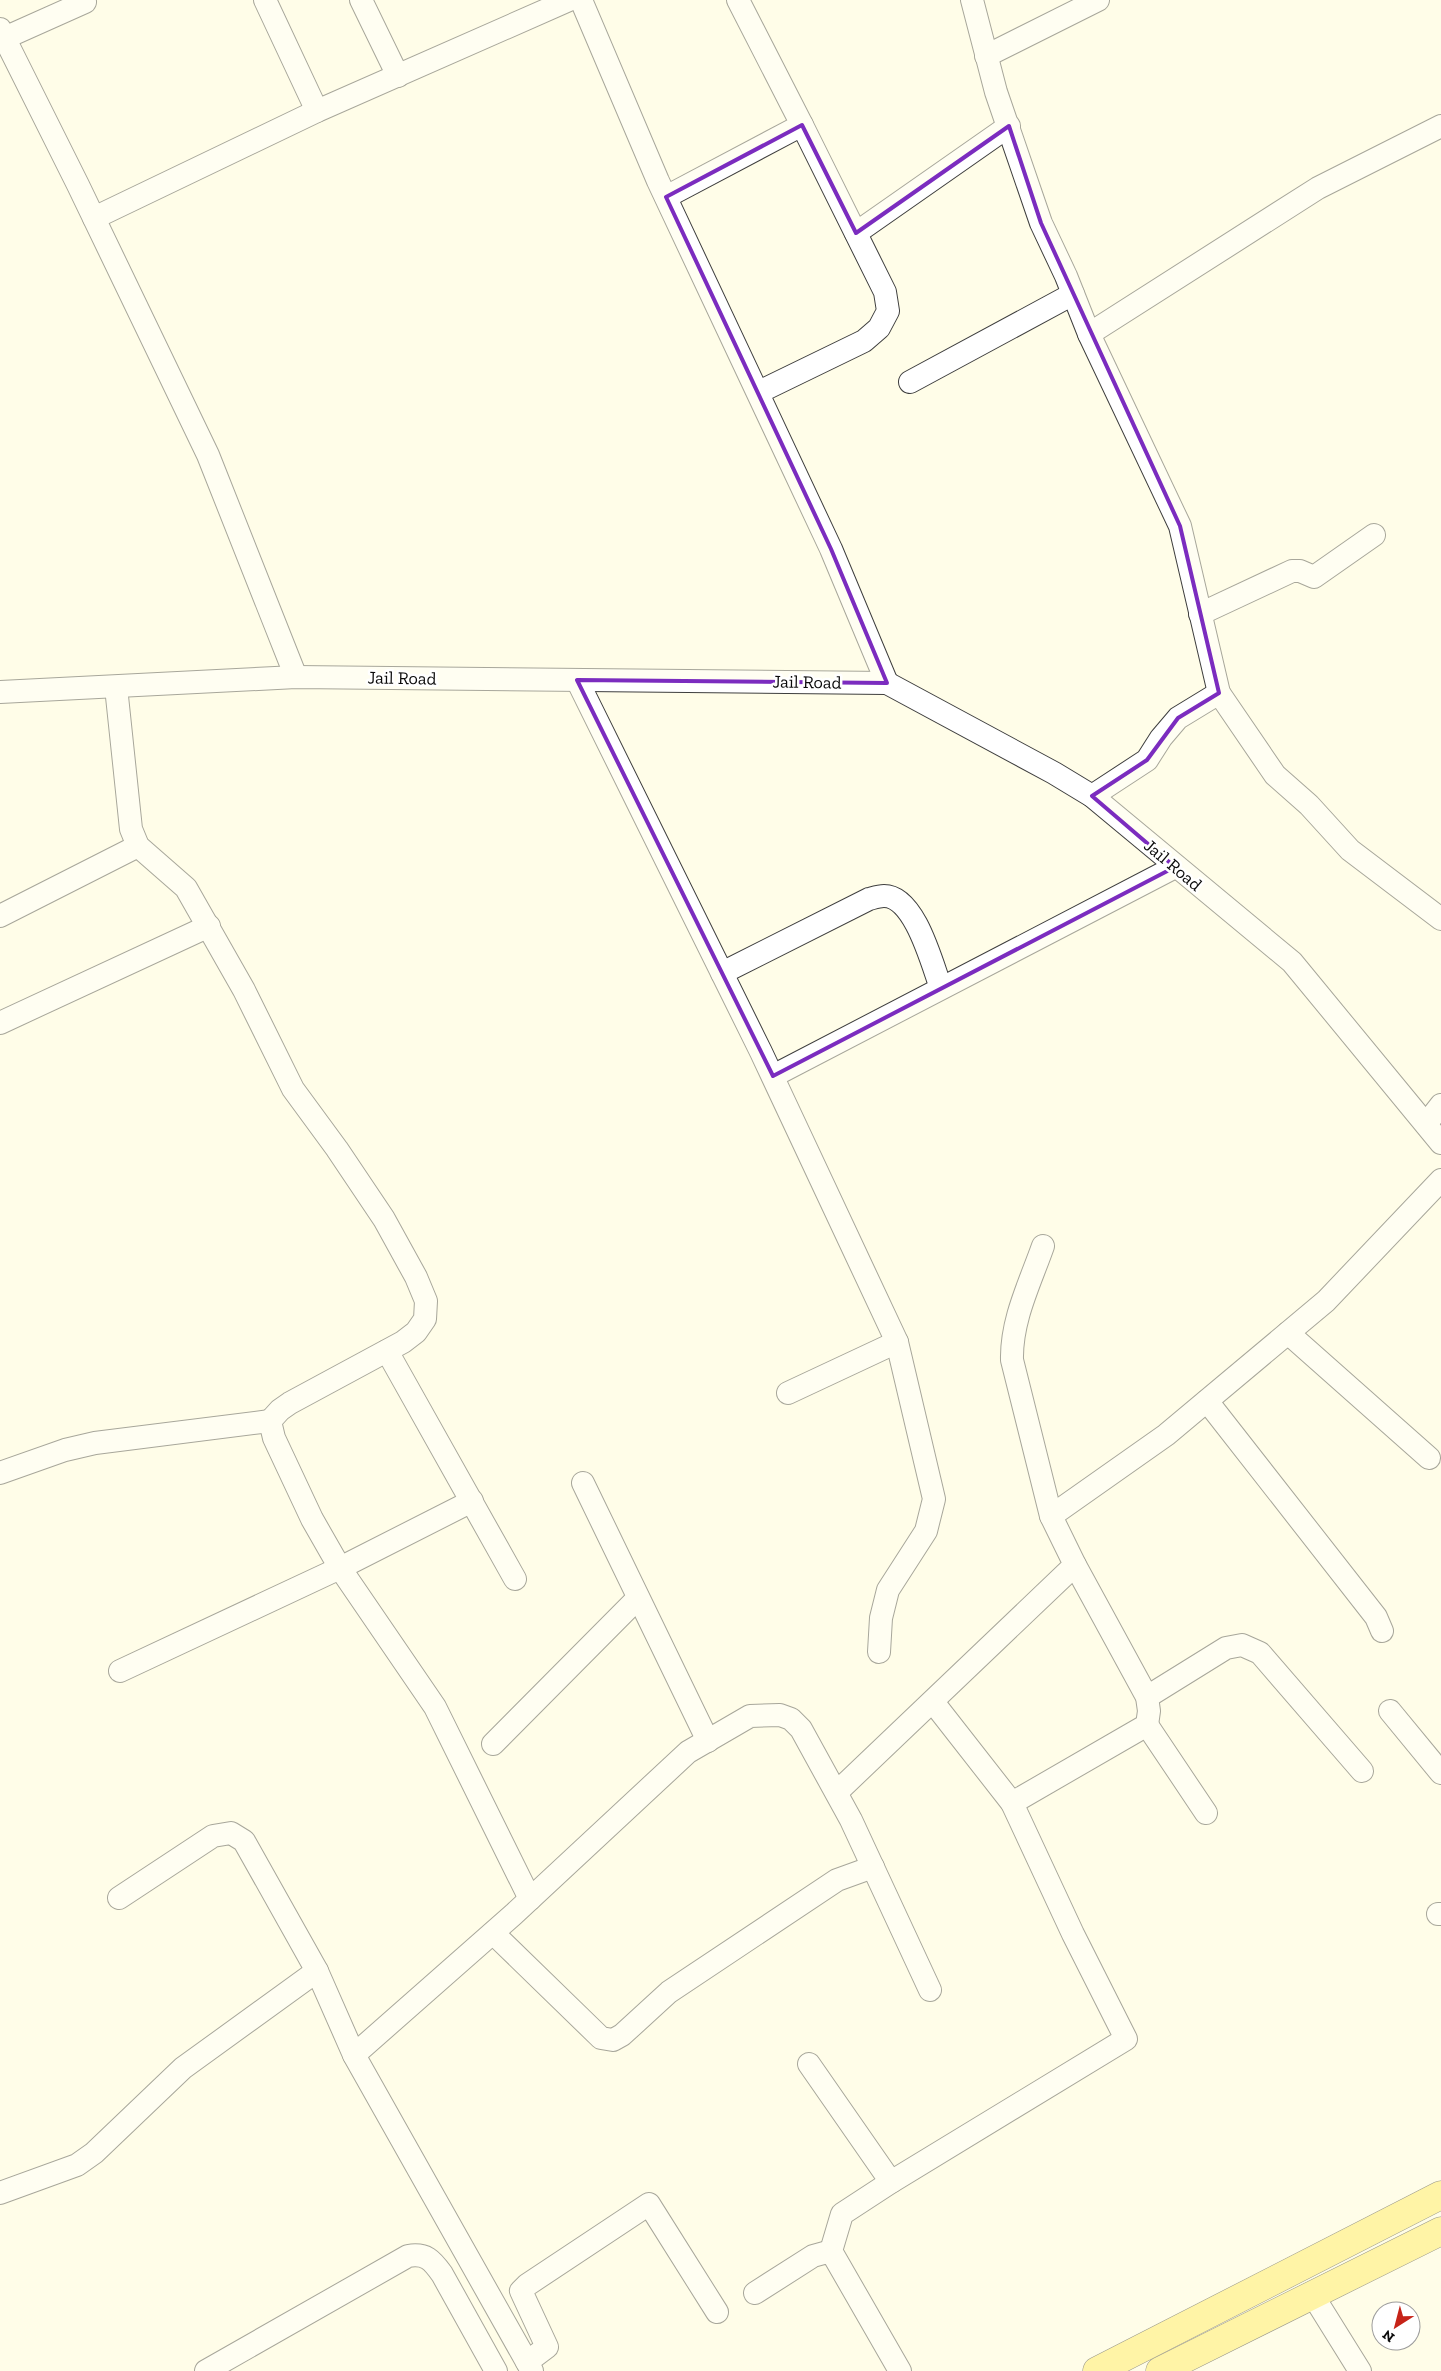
<svg xmlns="http://www.w3.org/2000/svg" width="1441" height="2371" font-family="'Zilla Slab',serif">
  <style>
    .lines { fill: none; stroke-linecap: round; stroke-linejoin: round }
    .minor-casing { stroke: #3e3e3e; stroke-width: 24 }
    .major-casing { stroke: #1c1c1c; stroke-width: 29 }
    .minor { stroke: #fff; stroke-width: 22 }
    .major { stroke: #ffe958; stroke-width: 28 }
    .marked { fill: none; stroke: #7b2cbf; stroke-width: 4; stroke-linejoin: round }
    .labels { text-anchor: middle; stroke-width: 5; stroke-linejoin: round; paint-order: stroke }
    .street-label { font-size: 18px; fill: #0b0b0b; stroke: #fff }
  </style>
  <rect width="100%" height="100%" fill="#fffde8"/>
  <g class="lines">
    <!-- minor casing -->
    <g class="minor-casing">
      <g id="minor">
        <path d="M265,0L317,111"/>
        <path d="M361,0L398,76"/>
        <path d="M581,0L658,181L831,549L887,683"/>
        <path d="M972,0L996,92L1041,223L1066,276L1089,334L1180,526L1219,693"/>
        <path d="M0,29L78,185L208,455L296,677"/>
        <path d="M0,40L85,2L84,0"/>
        <path d="M986,56L1098,0"/>
        <path d="M666,197L802,125L738,0"/>
        <path d="M94,218L317,111L569,0"/>
        <path d="M856,233L1009,126"/>
        <path d="M1089,334L1318,188L1441,126"/>
        <path d="M910,382L1073,294"/>
        <path d="M759,392L864,341L879,328L888,311L885,292L802,125"/>
        <path d="M1200,614L1292,571H1300L1314,577L1374,535"/>
        <path d="M577,680L761,1052L897,1342L788,1393"/>
        <path d="M116,687L131,829L138,846L186,888L244,990L293,1089L337,1149L384,1219L416,1277L426,1301L425,1319L416,1332L403,1342L290,1403L280,1410L270,1421L274,1438L312,1519L340,1568L435,1707L530,1899"/>
        <path d="M0,692L296,677L887,683L1054,773L1092,796L1292,962L1441,1143"/>
        <path d="M1092,796L1147,760L1161,738L1178,718L1219,693L1275,775L1309,805L1350,850L1441,919"/>
        <path d="M0,916L138,846"/>
        <path d="M722,973L869,899C873,898 879,896 884,896C915,896 932,964 941,988"/>
        <path d="M0,1023L209,926"/>
        <path d="M773,1076L1175,867"/>
        <path d="M1426,1124L1441,1105"/>
        <path d="M1043,1246C1030,1283 1011,1320 1012,1360L1051,1516"/>
        <path d="M1288,1333L1429,1458"/>
        <path d="M387,1351L515,1579"/>
        <path d="M1207,1401L1376,1617L1382,1631"/>
        <path d="M0,1473L65,1450L95,1443L270,1421"/>
        <path d="M583,1483L708,1741"/>
        <path d="M879,1652L881,1618L888,1590L926,1531L934,1499L897,1342"/>
        <path d="M120,1671L340,1568L472,1501"/>
        <path d="M1147,1697L1226,1648L1242,1645L1260,1653L1362,1771"/>
        <path d="M1390,1711L1441,1773"/>
        <path d="M1147,1725L1206,1813"/>
        <path d="M493,1744L638,1598"/>
        <path d="M837,1792L1075,1565L1051,1516L1166,1435L1326,1301L1441,1180"/>
        <path d="M1012,1803L1147,1725L1149,1711L1147,1697L1075,1565"/>
        <path d="M119,1898L213,1836L231,1833L244,1841L317,1971"/>
        <path d="M1438,1914H1441"/>
        <path d="M493,1933L601,2038L613,2040L622,2035L669,1992L837,1880L873,1867"/>
        <path d="M809,2064L891,2182"/>
        <path d="M0,2193L77,2165L94,2153L183,2068L317,1971L354,2055"/>
        <path d="M831,2251L842,2214L891,2182L1126,2039L1073,1934L1012,1803L933,1702"/>
        <path d="M755,2293L813,2256L831,2251L900,2371"/>
        <path d="M1312,2294L1360,2371"/>
        <path d="M527,2362L547,2347L521,2291L527,2285L649,2204L717,2312"/>
        <path d="M206,2371L408,2256C426,2253 432,2260 442,2274L496,2371"/>
        <path d="M532,2371L354,2055L514,1914L688,1752L750,1716L780,1715L791,1719L801,1729L851,1820L930,1990"/>
      </g>
    </g>
    <!-- major casing -->
    <g class="major-casing">
      <g id="major">
        <path d="M1097,2371L1441,2195"/>
        <path d="M1160,2371L1441,2231"/>
      </g>
    </g>
    <!-- minor -->
    <use href="#minor" class="minor"/>
    <!-- major -->
    <use href="#major" class="major"/>
  </g>
  <!-- marked area -->
  <path d="M0 0H1441V2371H0ZM802,125L856,233L1009,126L1041,223L1180,526L1219,693L1178,718L1147,760L1092,796L1175,867L773,1076L577,680L887,683L831,549L666,197Z" fill="#fffde8" fill-opacity=".55" fill-rule="evenodd"/>
  <path class="marked" d="M802,125L856,233L1009,126L1041,223L1180,526L1219,693L1178,718L1147,760L1092,796L1175,867L773,1076L577,680L887,683L831,549L666,197Z"/>
  <g class="labels">
    <!-- street labels -->
    <g class="street-label">
      <text transform="translate(402 678) rotate(1)" y="6">Jail Road</text>
      <text transform="translate(807 682) rotate(1)" y="6">Jail Road</text>
      <text transform="translate(1173 865) rotate(40)" y="6">Jail Road</text>
    </g>
  </g>
  <!-- north arrow -->
  <g transform="translate(1396 2326) rotate(216)"><circle r="24" fill="#ffffff" stroke="#9d9d9d"/>
  <path d="M0-4L9 19L0 12L-9 19Z" fill="#c62318"/>
  <text y="-8" font-size="14" font-weight="bold" text-anchor="middle" fill="#0b0b0b">N</text>
  </g>
</svg>
